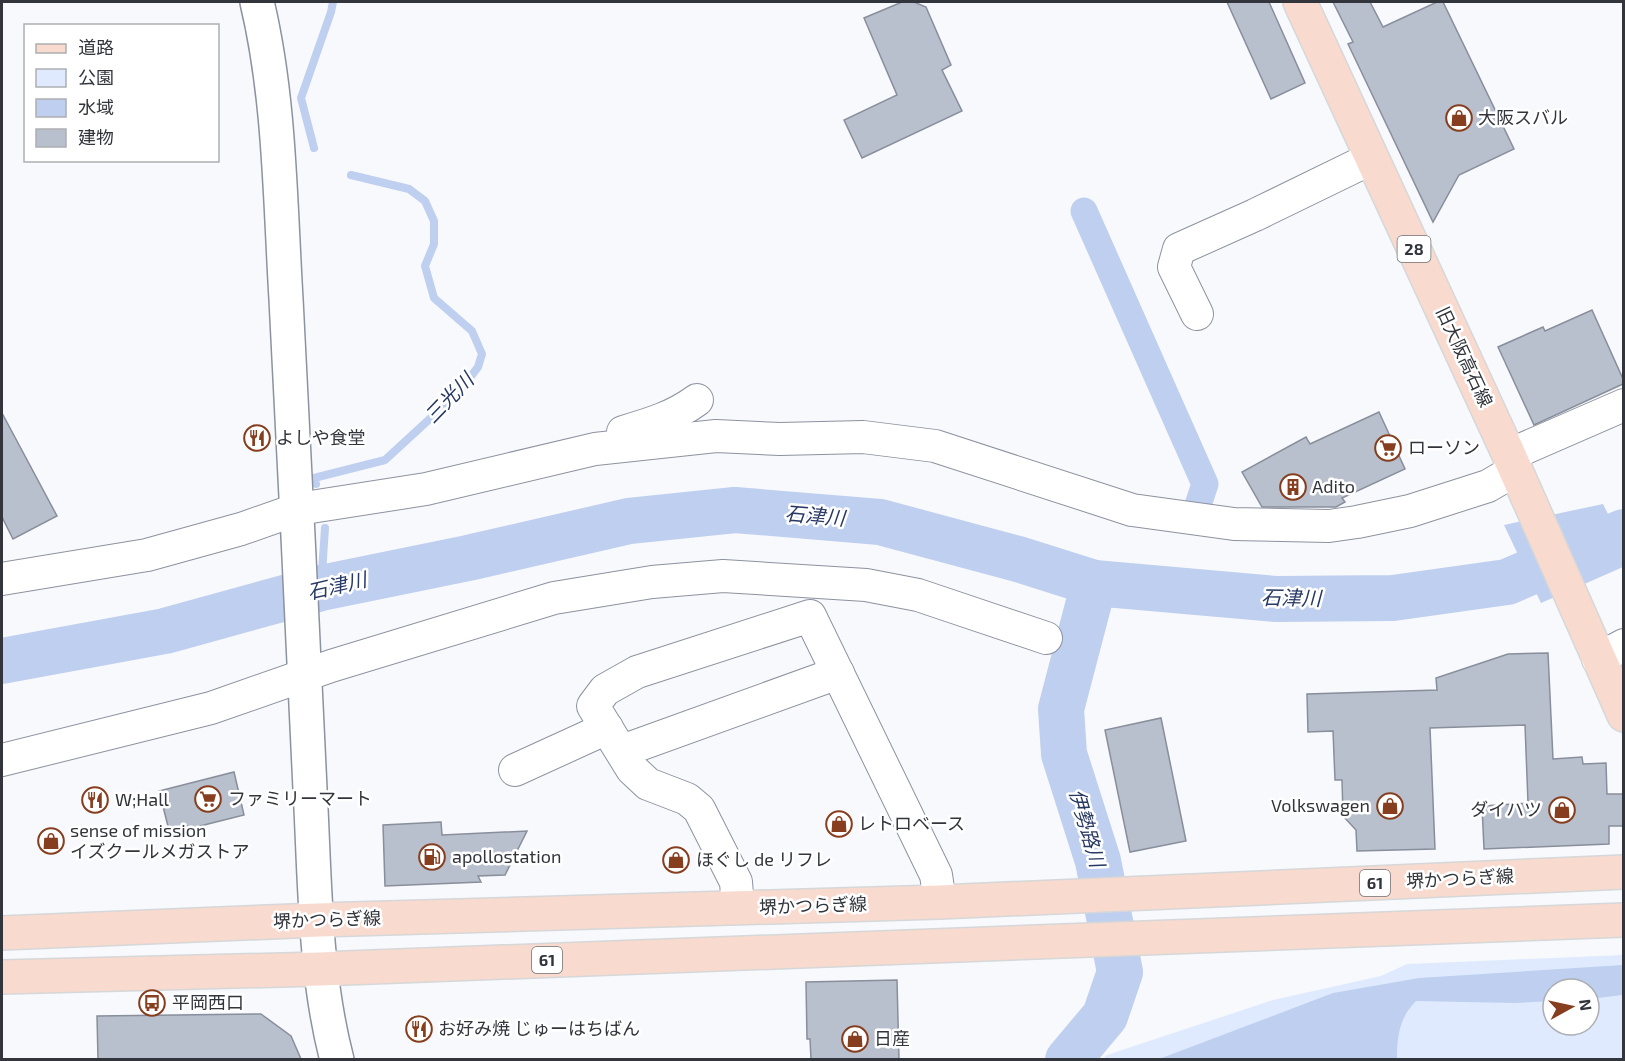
<svg xmlns="http://www.w3.org/2000/svg" width="1625" height="1061" font-family="'Exo 2','Noto Sans JP',sans-serif">
  <style>
    .green { fill: #dfeaff; fill-rule: evenodd }
    .water { fill: #bfcfef }
    .lines { fill: none; stroke-linecap: round; stroke-linejoin: round }
    .stream { stroke: #bfcfef; stroke-width: 8 }
    .canal { stroke: #bfcfef; stroke-width: 27 }
    .river { stroke: #bfcfef; stroke-width: 46 }
    .building { fill: #b8bfcd; stroke: #888e9b; stroke-width: 1.5 }
    .minor-casing { stroke: #8c929f; stroke-width: 34 }
    .tertiary-casing { stroke: #8c929f; stroke-width: 36 }
    .primary-casing { stroke: #d6d7d8; stroke-width: 36 }
    .minor { stroke: #fff; stroke-width: 32 }
    .tertiary { stroke: #fff; stroke-width: 33 }
    .primary { stroke: #f9dacf; stroke-width: 33 }
    .labels { text-anchor: middle; stroke-width: 5; stroke-linejoin: round; paint-order: stroke }
    .shield { fill: #fff; stroke: #707276; stroke-width: 1.5 }
    .shield-label { font-size: 16px; font-weight: bold; fill: #32353b }
    .poi-label { font-size: 18px; fill: #32353b; stroke: #fff; text-anchor: start }
    .street-label { font-size: 18px; fill: #32353b; stroke: #fff }
    .water-label { font-size: 20px; font-style: italic; fill: #273964; stroke: #fff }
  </style>
  <rect width="100%" height="100%" fill="#f8f9fc"/>
  <!-- green -->
  <path class="green" d="M1623,955V1059L1102,1060L1107,1055L1273,1000L1381,976L1407,964ZM1553,989H1589V1025H1553Z"/>
  <!-- water -->
  <g class="water">
    <path d="M1603,504L1619,536L1623,538V567L1541,603L1504,525Z"/>
    <path d="M1623,965V995L1589,999V989H1553V1001L1515,1003L1416,1001C1399,1018 1397,1037 1397,1059H1159L1333,993L1419,978Z"/>
  </g>
  <g class="lines">
    <!-- stream -->
    <g class="stream">
      <path d="M314,148L301,98L331,12L333,2"/>
      <path d="M316,484L314,478L385,460L459,392L478,367L482,354L472,331L434,298L425,266L434,244V221L425,201L409,189L351,175"/>
      <path d="M321,588L325,528"/>
    </g>
    <!-- canal -->
    <path class="canal" d="M1084,211L1205,484L1198,505"/>
    <!-- river -->
    <g class="river">
      <path d="M2,661L165,631L321,588L468,558L629,521L735,510L880,522L1018,559L1094,583L1276,599L1393,598L1507,582L1624,532"/>
      <path d="M1068,1060L1105,1016L1120,972L1098,861L1064,754L1061,709L1094,583"/>
    </g>
  </g>
  <!-- building -->
  <g class="building">
    <path d="M902,2H914L926,7L951,65L942,70L962,111L862,158L844,120L897,95L864,18Z"/>
    <path d="M1227,2H1269L1305,83L1271,99Z"/>
    <path d="M1333,2H1370L1383,27L1437,2H1443L1514,149L1459,175L1433,222L1348,44L1353,42Z"/>
    <path d="M1592,310L1623,379V384L1534,425L1498,347L1543,327L1545,331Z"/>
    <path d="M1379,412L1405,469L1342,498L1345,502L1336,507H1262L1242,472L1306,437L1310,444Z"/>
    <path d="M2,413L57,516L13,539L2,517Z"/>
    <path d="M1548,653L1553,759L1582,757L1583,764L1606,763L1607,794H1623V826H1609V844L1484,849L1482,806L1528,803L1525,725L1430,728L1435,849L1357,851L1356,830L1343,816L1342,780H1335L1333,731L1308,732L1307,694L1437,690L1436,678L1508,654Z"/>
    <path d="M1161,718L1186,841L1130,852L1105,730Z"/>
    <path d="M234,772L244,815L188,829L187,826L169,830L159,791Z"/>
    <path d="M441,822L442,835L527,831L505,875L478,876L481,882L385,886L383,825Z"/>
    <path d="M897,980L899,1059H811L810,1039H807L806,982Z"/>
    <path d="M261,1014L291,1036L301,1059H98L97,1016Z"/>
  </g>
  <g class="lines">
    <!-- minor casing -->
    <g class="minor-casing">
      <g id="minor">
        <path d="M1197,314L1174,267L1179,249L1255,215L1372,158"/>
        <path d="M623,432C650,424 674,417 697,400"/>
        <path d="M1509,455L1624,405"/>
        <path d="M2,579L147,555L241,529L298,509L426,489L595,449L716,436L780,439L863,437L935,446L1132,510L1234,524L1329,526L1357,522L1410,511L1488,486L1515,470"/>
        <path d="M1598,659L1624,645"/>
        <path d="M622,751L838,673"/>
        <path d="M2,760L211,708L331,666L554,598L652,582L723,576L866,585L918,595L1046,638"/>
        <path d="M515,770L607,728"/>
        <path d="M738,908L736,882L699,809L687,799L648,784L632,769L593,706L605,690L637,672L810,616L936,875L940,902"/>
      </g>
    </g>
    <!-- tertiary casing -->
    <g class="tertiary-casing">
      <path id="tertiary" d="M257,2C280,98 280,200 286,299C295,462 302,626 310,789C315,879 314,972 337,1060"/>
    </g>
    <!-- primary casing -->
    <g class="primary-casing">
      <g id="primary">
        <path d="M1300,2L1509,455L1624,715"/>
        <path d="M2,933L318,920L940,902L1624,872"/>
        <path d="M2,977L320,969L1624,920"/>
      </g>
    </g>
    <!-- minor -->
    <use href="#minor" class="minor"/>
    <!-- tertiary -->
    <use href="#tertiary" class="tertiary"/>
    <!-- primary -->
    <use href="#primary" class="primary"/>
  </g>
  <!-- icons -->
  <defs>
    <g id="shop-ring" transform="scale(1.35)"><circle r="9.5" fill="#fff" stroke="#863e1f" stroke-width="1.5"/><path d="M-5-2.5h2.3a2.7 3.5 0 0 1 5.4 0H5L5.5 6h-11ZM-1.5-2.5h3a1.5 2.3 0 0 0-3 0Z" fill="#863e1f"/></g>
    <g id="restaurant-ring" transform="scale(1.35)"><circle r="9.5" fill="#fff" stroke="#863e1f" stroke-width="1.5"/><path d="M-5-6h1v4h1v-4h1v4h1v-4h1v5L-1.5 .5V6h-2V.5L-5-1ZM5-6V6H3V1.5H1.5Q1.5-4 5-6Z" fill="#863e1f"/></g>
    <g id="supermarket-ring" transform="scale(1.35)"><circle r="9.5" fill="#fff" stroke="#863e1f" stroke-width="1.5"/><path d="M-6-5.5h2.5l.6 2H6L4.5 2H-2.5L-4.4-4H-6ZM-1.5 3.2a1.3 1.3 0 1 0 .1 0ZM3 3.2a1.3 1.3 0 1 0 .1 0Z" fill="#863e1f"/></g>
    <g id="building-ring" transform="scale(1.35)"><circle r="9.5" fill="#fff" stroke="#863e1f" stroke-width="1.5"/><path d="M-4-6H4V6H1V3H-1V6H-4ZM-2.5-4.3h1.7v1.8h-1.7ZM.8-4.3h1.7v1.8H.8ZM-2.5-1h1.7V.8h-1.7ZM.8-1h1.7V.8H.8Z" fill="#863e1f"/></g>
    <g id="fuel-ring" transform="scale(1.35)"><circle r="9.5" fill="#fff" stroke="#863e1f" stroke-width="1.5"/><path d="M-5.5-6h7V0h2V4h1.3V-2.5L3-4.5l.8-.8L6-3V5H2.5V1h-1V6h-7ZM-4.2-4.7v3.2H.2V-4.7Z" fill="#863e1f"/></g>
    <g id="bus-ring" transform="scale(1.35)"><circle r="9.5" fill="#fff" stroke="#863e1f" stroke-width="1.5"/><path d="M-5-6H5V4H4V6H2V4H-2V6H-4V4H-5ZM-3.5-4V0h7V-4ZM-3.5 1.2v1.5H-2V1.2ZM2 1.2v1.5H3.5V1.2Z" fill="#863e1f"/></g>
  </defs>
  <g fill-rule="evenodd">
    <use href="#shop-ring" x="1459" y="118"/>
    <use href="#restaurant-ring" x="257" y="438"/>
    <use href="#supermarket-ring" x="1388" y="448"/>
    <use href="#building-ring" x="1293" y="487"/>
    <use href="#supermarket-ring" x="208" y="799"/>
    <use href="#restaurant-ring" x="95" y="800"/>
    <use href="#shop-ring" x="1390" y="806"/>
    <use href="#shop-ring" x="1562" y="810"/>
    <use href="#shop-ring" x="839" y="824"/>
    <use href="#shop-ring" x="51" y="841"/>
    <use href="#fuel-ring" x="432" y="857"/>
    <use href="#shop-ring" x="676" y="860"/>
    <use href="#bus-ring" x="152" y="1003"/>
    <use href="#restaurant-ring" x="419" y="1029"/>
    <use href="#shop-ring" x="855" y="1039"/>
  </g>
  <g class="labels">
    <!-- shield labels -->
    <g class="shield">
      <rect x="1397.5" y="236" width="33" height="26" rx="4.5"/>
      <rect x="1360" y="870" width="30" height="26" rx="4.5"/>
      <rect x="532" y="947" width="30" height="26" rx="4.5"/>
    </g>
    <g class="shield-label">
      <text x="1414" y="255">28</text>
      <text x="1375" y="889">61</text>
      <text x="547" y="966">61</text>
    </g>
    <!-- poi labels -->
    <g class="poi-label">
      <text x="1478" y="124">大阪スバル</text>
      <text x="276" y="444">よしや食堂</text>
      <text x="1408" y="454">ローソン</text>
      <text x="1312" y="493">Adito</text>
      <text x="228" y="805">ファミリーマート</text>
      <text x="115" y="806">W;Hall</text>
      <text x="1370" y="812" text-anchor="end">Volkswagen</text>
      <text x="1542" y="816" text-anchor="end">ダイハツ</text>
      <text x="858" y="830">レトロベース</text>
      <text x="70" y="837">sense of mission<tspan x="70" dy="21">イズクールメガストア</tspan></text>
      <text x="452" y="863">apollostation</text>
      <text x="696" y="866">ほぐし de リフレ</text>
      <text x="172" y="1009">平岡西口</text>
      <text x="438" y="1035">お好み焼 じゅーはちばん</text>
      <text x="874" y="1045">日産</text>
    </g>
    <!-- street labels -->
    <g class="street-label">
      <text transform="translate(1464 357) rotate(65)" y="6">旧大阪高石線</text>
      <text transform="translate(1460 879) rotate(-3)" y="6">堺かつらぎ線</text>
      <text transform="translate(813 906) rotate(-2)" y="6">堺かつらぎ線</text>
      <text transform="translate(327 920) rotate(-2)" y="6">堺かつらぎ線</text>
    </g>
    <!-- water labels -->
    <g class="water-label">
      <text transform="translate(449 398) rotate(-46)" y="7">三光川</text>
      <text transform="translate(815 516) rotate(5)" y="7">石津川</text>
      <text transform="translate(337 586) rotate(-13)" y="7">石津川</text>
      <text transform="translate(1291 598) rotate(1)" y="7">石津川</text>
      <text transform="translate(1087 828) rotate(74)" y="7">伊勢路川</text>
    </g>
  </g>
  <!-- border -->
  <rect width="1625" height="1061" fill="none" stroke="#32353b" stroke-width="6"/>
  <!-- legend -->
  <rect x="24" y="24" width="195" height="138" fill="#ffffff" stroke="#adaeb1" stroke-width="1.5"/>
  <rect x="36" y="44" width="30" height="9" fill="#f9dacf" stroke="#adaeb1" stroke-width="1.5"/>
  <text x="78" y="54" font-size="18" fill="#32353b">道路</text>
  <rect x="36" y="69" width="30" height="18" fill="#dfeaff" stroke="#adaeb1" stroke-width="1.5"/>
  <text x="78" y="84" font-size="18" fill="#32353b">公園</text>
  <rect x="36" y="99" width="30" height="18" fill="#bfcfef" stroke="#adaeb1" stroke-width="1.5"/>
  <text x="78" y="114" font-size="18" fill="#32353b">水域</text>
  <rect x="36" y="129" width="30" height="18" fill="#b8bfcd" stroke="#adaeb1" stroke-width="1.5"/>
  <text x="78" y="144" font-size="18" fill="#32353b">建物</text>
  <!-- north arrow -->
  <g transform="translate(1571 1007) rotate(82)"><circle r="28" fill="#ffffff" stroke="#adaeb1" stroke-width="1.5"/>
  <path d="M0-4.5L10 22L0 15L-10 22Z" fill="#863e1f"/>
  <text y="-9" font-size="16" font-weight="bold" text-anchor="middle" fill="#32353b">N</text>
  </g>
</svg>
